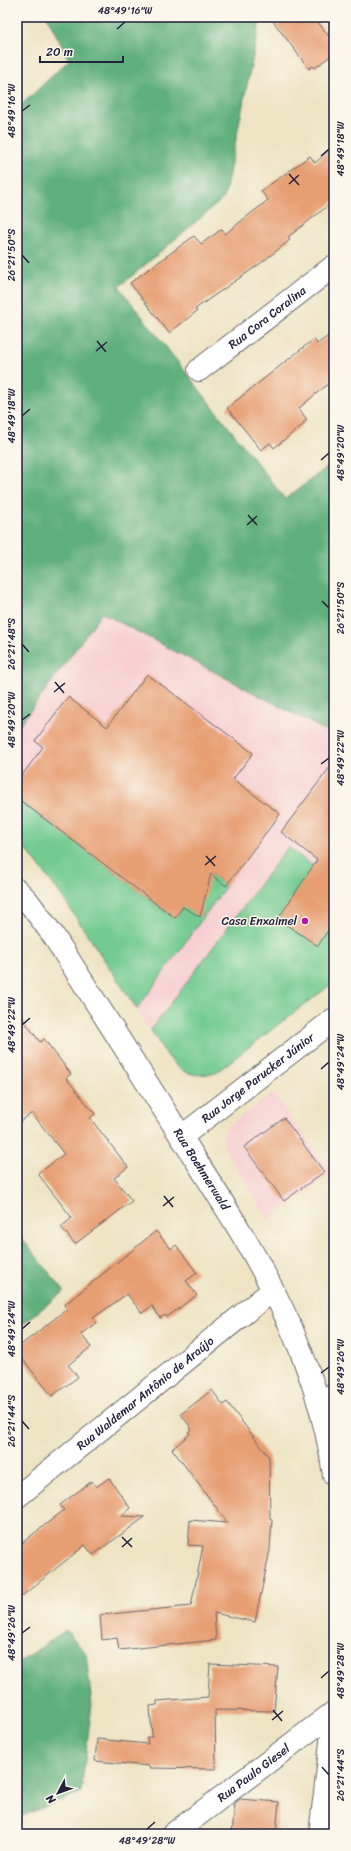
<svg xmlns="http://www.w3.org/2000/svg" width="351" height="1851" font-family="Sriracha,sans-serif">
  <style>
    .built { fill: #f7cfd2 }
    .green { fill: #73cb91; stroke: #4a7666 }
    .forest { fill: #5eaf7b; stroke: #40685b }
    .building { fill: #e79e72 }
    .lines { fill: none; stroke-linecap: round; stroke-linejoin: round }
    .minor-casing { stroke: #69666b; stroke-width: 24 }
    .major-casing { stroke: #69666b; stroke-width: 24 }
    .minor { stroke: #fff; stroke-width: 22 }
    .major { stroke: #fff; stroke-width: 22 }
    .ticks { fill: none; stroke: #22223b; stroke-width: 1.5 }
    .poi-dot { fill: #b5179e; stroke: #fbf7ec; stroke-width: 1.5 }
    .labels { text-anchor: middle; stroke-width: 3; stroke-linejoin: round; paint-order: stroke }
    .street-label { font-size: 12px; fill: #22223b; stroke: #fbf7ec }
    .poi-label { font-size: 12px; fill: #22223b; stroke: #fbf7ec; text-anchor: end }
    .neatline { fill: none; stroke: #22223b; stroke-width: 1.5 }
    .ticks-label { font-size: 10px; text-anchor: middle; fill: #22223b }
  </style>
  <rect width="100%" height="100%" fill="#fbf7ec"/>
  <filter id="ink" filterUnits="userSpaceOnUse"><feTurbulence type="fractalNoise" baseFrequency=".025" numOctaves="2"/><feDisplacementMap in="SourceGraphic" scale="8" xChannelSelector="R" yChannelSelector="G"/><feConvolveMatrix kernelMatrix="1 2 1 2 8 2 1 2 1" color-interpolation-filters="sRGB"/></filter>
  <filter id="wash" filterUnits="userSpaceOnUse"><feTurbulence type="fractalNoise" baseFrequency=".012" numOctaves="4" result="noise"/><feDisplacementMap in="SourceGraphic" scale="16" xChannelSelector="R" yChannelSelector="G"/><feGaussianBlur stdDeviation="0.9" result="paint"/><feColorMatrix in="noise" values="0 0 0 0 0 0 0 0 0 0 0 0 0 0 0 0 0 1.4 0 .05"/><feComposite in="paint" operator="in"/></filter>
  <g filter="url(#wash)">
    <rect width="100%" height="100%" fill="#eee4c4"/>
    <!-- built -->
    <g class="built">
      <path d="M101,613L334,735V982L218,1071L207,1075L196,1076L182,1072L170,1061L59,892L29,853L17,840V729Z"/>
      <path d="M273,1093L332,1173L269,1220L224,1148L223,1135L228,1126Z"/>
    </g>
    <!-- green -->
    <g class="green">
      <path d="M17,798L175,918L208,872L226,886L137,1009L59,892L29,853L17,840Z"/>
      <path d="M288,847L334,882V982L218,1071C180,1085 168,1057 151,1030Z"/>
    </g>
    <!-- forest -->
    <g class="forest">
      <path d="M47,17H261L224,198L119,287L285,499L334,462V735L102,613L17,729V109L69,60Z"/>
      <path d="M17,1232L64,1291L17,1329Z"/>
      <path d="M66,1630L86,1653L92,1705L81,1792L17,1818V1664Z"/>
    </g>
    <g id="blocks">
      <!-- building -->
      <g class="building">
        <path d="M270,17H314L334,43V53L315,68L313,66L309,69Z"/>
        <path d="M334,146V201L288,237L290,240L261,263L195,309L197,311L169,333L130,283L194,236L201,244L222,229L225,234L268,200L261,191L310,156L315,163Z"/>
        <path d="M334,332V379L299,408L307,420L303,423L304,424L274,448L270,443L261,450L227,408L314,339L317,344Z"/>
        <path d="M147,674L253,753L233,779L280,814L226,886L211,874L200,917L183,907L175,918L17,798V782L43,747L35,741L68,697L107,727Z"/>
        <path d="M334,762V921L318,946L278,919L317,860L281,832Z"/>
        <path d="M17,1011L40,1042L44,1039L71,1074L66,1078L95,1114L90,1118L128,1167L114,1178L132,1201L75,1244L61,1227L72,1218L38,1174L64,1154L32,1113L17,1124Z"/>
        <path d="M284,1118L324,1172L284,1201L244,1147Z"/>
        <path d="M156,1231L171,1249L176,1245L197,1273L186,1281L197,1295L167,1317L165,1315L160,1318L152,1306L142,1313L127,1294L93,1318L96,1323L81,1334L91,1347L68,1365L78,1377L52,1396L17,1352V1348L67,1309L64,1305Z"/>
        <path d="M212,1390L223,1405L227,1402L269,1457L270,1519L272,1520L270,1550L255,1622L214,1613L216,1640L119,1650L117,1638L102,1640L100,1615L191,1606L203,1546L188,1545L190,1520L228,1523L172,1449L190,1434L188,1432L192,1429L181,1414Z"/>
        <path d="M109,1478L130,1508L121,1516L145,1517L93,1555L85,1545L17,1600V1547L64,1510L60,1505L92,1481L96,1487Z"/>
        <path d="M210,1664L278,1667L274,1711L215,1710L216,1769L149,1768V1766L95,1761L97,1739L148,1744L147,1737H152L150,1706L157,1705V1701L208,1697Z"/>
        <path d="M240,1799L279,1802L276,1834H232L235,1803Z"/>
      </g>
    </g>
  </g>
  <g filter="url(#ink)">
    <use href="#blocks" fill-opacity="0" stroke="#69666b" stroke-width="1"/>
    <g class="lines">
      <!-- minor casing -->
      <g class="minor-casing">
        <g id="minor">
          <path id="s1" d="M199,370L334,266"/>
          <path id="s2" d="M181,1137L334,1019"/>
          <path d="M321,1406L334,1395"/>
          <path id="s3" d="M17,1497L273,1290"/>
          <path id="s4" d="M173,1834L334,1712"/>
        </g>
      </g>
      <!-- major casing -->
      <g class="major-casing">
        <g id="major">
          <path id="s5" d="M17,890L27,900L53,935C96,1002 139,1070 182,1138C251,1247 316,1344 334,1475"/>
          <path d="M320,1834L334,1717"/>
        </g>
      </g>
      <!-- minor -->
      <use href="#minor" class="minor"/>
      <!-- major -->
      <use href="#major" class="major"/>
    </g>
  </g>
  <!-- ticks -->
  <path class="ticks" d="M117,29L125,22M22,111L30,105M321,156L329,149M289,174L299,185M289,184L299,175M22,255L29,263M97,341L106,352M96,351L107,342M22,416L30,409M321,460L329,453M248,515L257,525M247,525L257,516M322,601L329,608M22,644L29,652M55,682L64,693M54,692L65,683M22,720L30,714M321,764L329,758M206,856L215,866M205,865L216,856M22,1025L30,1018M321,1069L329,1062M164,1196L173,1207M163,1206L174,1197M22,1329L30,1322M321,1373L329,1367M22,1421L29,1429M122,1537L132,1547M122,1547L132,1538M22,1633L30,1627M321,1678L329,1671M273,1710L282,1721M272,1720L283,1711M322,1767L329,1775M147,1829L155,1822"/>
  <!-- markers -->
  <circle class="poi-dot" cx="305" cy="921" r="4"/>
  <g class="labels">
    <!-- street labels -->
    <g class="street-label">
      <text dy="4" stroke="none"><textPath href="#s1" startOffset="86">Rua Cora Coralina</textPath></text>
      <text dy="4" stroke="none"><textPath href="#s2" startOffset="97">Rua Jorge Parucker Júnior</textPath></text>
      <text dy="4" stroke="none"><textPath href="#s5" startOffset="335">Rua Boehmerwald</textPath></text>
      <text dy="4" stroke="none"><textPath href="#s3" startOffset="165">Rua Waldemar Antônio de Araújo</textPath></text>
      <text dy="4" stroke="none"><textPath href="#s4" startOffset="101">Rua Paulo Giesel</textPath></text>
    </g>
    <!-- poi labels -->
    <g class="poi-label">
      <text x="297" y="925">Casa Enxaimel</text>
    </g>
  </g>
  <!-- margin -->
  <rect width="351" height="1851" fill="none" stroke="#fbf7ec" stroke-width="44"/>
  <!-- north arrow -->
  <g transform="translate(58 1793) rotate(229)" stroke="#fbf7ec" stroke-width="3" paint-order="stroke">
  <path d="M0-3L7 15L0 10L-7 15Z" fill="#22223b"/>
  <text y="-6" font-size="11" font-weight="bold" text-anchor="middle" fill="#22223b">N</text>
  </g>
  <!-- scale -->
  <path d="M40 56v6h83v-6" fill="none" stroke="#22223b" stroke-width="2"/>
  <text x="46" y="56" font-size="12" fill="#22223b" stroke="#fbf7ec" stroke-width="3" paint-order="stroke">20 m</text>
  <rect x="22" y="22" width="307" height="1807" class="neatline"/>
  <g class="ticks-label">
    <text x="125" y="14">48°49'16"W</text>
    <text transform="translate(11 111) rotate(-90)" y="4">48°49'16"W</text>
    <text transform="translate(340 149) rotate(-90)" y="4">48°49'18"W</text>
    <text transform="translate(11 255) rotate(-90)" y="4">26°21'50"S</text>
    <text transform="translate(11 416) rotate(-90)" y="4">48°49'18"W</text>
    <text transform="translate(340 453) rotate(-90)" y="4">48°49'20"W</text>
    <text transform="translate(340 608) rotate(-90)" y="4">26°21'50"S</text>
    <text transform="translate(11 644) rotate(-90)" y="4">26°21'48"S</text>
    <text transform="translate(11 720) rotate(-90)" y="4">48°49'20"W</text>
    <text transform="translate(340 758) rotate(-90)" y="4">48°49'22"W</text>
    <text transform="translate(11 1025) rotate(-90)" y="4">48°49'22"W</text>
    <text transform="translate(340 1062) rotate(-90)" y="4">48°49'24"W</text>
    <text transform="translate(11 1329) rotate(-90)" y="4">48°49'24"W</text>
    <text transform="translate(340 1367) rotate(-90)" y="4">48°49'26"W</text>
    <text transform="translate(11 1421) rotate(-90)" y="4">26°21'44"S</text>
    <text transform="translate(11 1633) rotate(-90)" y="4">48°49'26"W</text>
    <text transform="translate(340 1671) rotate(-90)" y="4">48°49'28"W</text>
    <text transform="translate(340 1775) rotate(-90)" y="4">26°21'44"S</text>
    <text x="147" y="1844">48°49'28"W</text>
  </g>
</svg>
